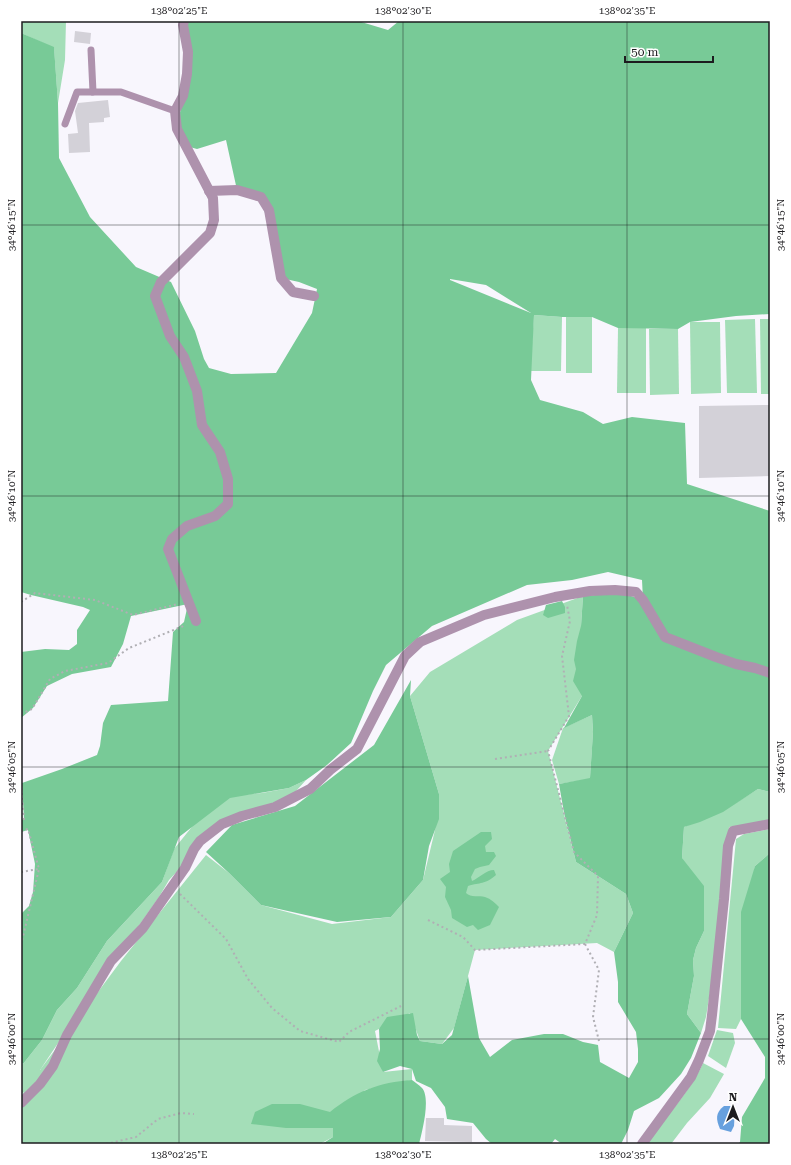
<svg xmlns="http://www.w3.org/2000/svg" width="791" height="1165" font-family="'Roboto Serif',serif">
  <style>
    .green { fill: #a4deb8 }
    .forest { fill: #78ca97; fill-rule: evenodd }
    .water { fill: #67a0de }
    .building { fill: #d3d1d8 }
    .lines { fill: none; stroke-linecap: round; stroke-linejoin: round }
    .path { stroke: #b0afb4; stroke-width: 2; stroke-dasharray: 2 3; stroke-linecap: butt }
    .lane { stroke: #ae92ad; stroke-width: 7 }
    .street { stroke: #ae92ad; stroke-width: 10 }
    .ticks { fill: none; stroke: #1d1c1f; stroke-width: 1; stroke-opacity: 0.45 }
    .neatline { fill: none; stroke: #1d1c1f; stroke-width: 1.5 }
    .ticks-label { font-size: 10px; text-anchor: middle; fill: #1d1c1f }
  </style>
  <rect width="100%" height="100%" fill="#f8f6fd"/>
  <!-- green -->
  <g class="green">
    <path d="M21,21H66L65,60L58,103L54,48L21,33Z"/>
    <path d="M534,315L562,317L561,371H530Z"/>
    <rect x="566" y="317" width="26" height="56"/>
    <path d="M755,319L757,393H727L725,320Z"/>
    <path d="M760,319H770V394H761Z"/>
    <path d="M690,322H720L721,393L691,394Z"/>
    <path d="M618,328H646V393H617Z"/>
    <path d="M649,329H678L679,394L650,395Z"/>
    <path d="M583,596L581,626L582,696L548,751L576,862L626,894L633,913L614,952L597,943L475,950L454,1028L442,1044L420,1041L410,1013L375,1031L383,1072L412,1069V1080L365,1090L333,1128V1137L320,1144H21V1097L24,1092L21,1094V1061L23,1064L42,1040L57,1010L77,988L107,941L162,882L174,849L195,823L230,796L262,793L289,788L306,780L288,800L263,807L205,838L188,860L169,880L159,897L93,991L40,1070L121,961L206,855L229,873L261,905L332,924L391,917L423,880L435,830L439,794L410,696L430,672L517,620Z"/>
    <path d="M592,715L593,732L590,779L559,784L552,760L563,728Z"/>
    <path d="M758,789L770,792V822L729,827L727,869L723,911L706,1017L701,1033L687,1014L694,976L693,960L696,948L704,931L682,858L684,827L734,804Z"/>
    <path d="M770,829V853L755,866L741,958V1019L736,1029L718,1028L736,839L744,834Z"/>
    <path d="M717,1030L733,1033L735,1043L726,1068L708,1056Z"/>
    <path d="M703,1063L724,1074L710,1098L687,1123L671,1144H643C664,1120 690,1092 703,1063Z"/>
  </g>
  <!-- forest -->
  <g class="forest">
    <path d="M184,21H358L388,30L399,21H770V314L736,316L690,322L678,329L618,328L592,317H562L534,315L531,380L540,400L583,412L603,424L632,417L685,423L687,484L770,511V792L758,789L723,812L700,822L684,827L682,858L704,886V931L696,948L693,960L694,976L687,1014L701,1033L691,1058L681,1074L659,1098L634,1111L628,1130L621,1144H562L555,1139L551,1144H492L486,1139L473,1123L447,1119L445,1107L431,1088L416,1081L412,1069L400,1066L383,1072L377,1061L380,1049L379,1029L387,1017L413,1013L417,1035L420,1041L442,1044L452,1035L468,976L479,1038L490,1057L512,1040L544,1034H563L583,1042L598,1045L600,1062L629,1078L638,1062V1049L636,1032L618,1002V982L614,952L633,913L626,894L576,862L564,813L559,784L590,778L593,732L592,715L564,728L582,696L573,681L576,669L574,660L577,641L581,626L583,596L622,593L643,600L642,580L608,572L572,580L527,585L432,626L386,665L373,691L351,743L327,765L306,780L289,788L230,798L179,837L162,882L107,941L77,988L57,1010L42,1040L23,1064L21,1061V914L29,906L33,892L35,864L28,830L21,832V820L24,819L22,783L62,769L97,755L100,746L103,723L111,705L168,701L173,632L184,622L188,604L131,616L123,644L111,667L72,674L47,686L33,708L21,718V652L45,649L69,650L77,644V630L90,610L83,607L31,595L21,592V33L54,47L58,103L59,158L90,217L136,267L171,282L195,331L204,359L209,368L231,374L276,373L312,313L317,289L299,282L281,278L261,197L237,190L226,140L197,149L186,146L177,129L183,96ZM450,279L486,285L531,313L450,280Z"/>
    <path d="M562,601L565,607V613L548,618L543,615L546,605Z"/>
    <path d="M411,680L410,696L439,794V819L429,846L423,880L391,917L337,922L261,905L229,873L206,852L232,825L295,806L374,745Z"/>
    <path d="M481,832H491L492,839L485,846L486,852H494L496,856L489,865L480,867L475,869L471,877L472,881C479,878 486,870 494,870L496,875C484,885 481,882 468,886L466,893C471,898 479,895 485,897C491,899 495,903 499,907L490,925L478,930L473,925L467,927L452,918L451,910L445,897L446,887L440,879L450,872L449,864L453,851Z"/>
    <path d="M770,853V1144H738L740,1142L742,1117L765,1078V1057L741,1019V912L755,866Z"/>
    <path d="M412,1080C415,1082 419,1085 422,1088C431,1098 422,1132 419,1144H322L333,1137V1128H286L251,1124L255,1112L272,1104H300L330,1112C355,1092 379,1082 412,1080Z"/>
  </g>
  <!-- water -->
  <path class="water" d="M724,1106H730L735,1108L734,1126L731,1132L720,1129C716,1119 715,1113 724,1106Z"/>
  <!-- building -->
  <g class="building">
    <path d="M75,31L91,33L90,44L74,42Z"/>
    <path d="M108,100L110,117L104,118V122L89,123L90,152L69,153L68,134L78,133L75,111L78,103Z"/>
    <path d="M770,405V476L699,478V406Z"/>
    <path d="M426,1118H444V1125L472,1126V1142L425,1141Z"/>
  </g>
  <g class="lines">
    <!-- path -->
    <g class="path">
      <path d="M21,602L35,593L95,600L133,615L178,604"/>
      <path d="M21,714L32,709L50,679L65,671L108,663L129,648L186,625"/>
      <path d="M495,759L548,751"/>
      <path d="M21,783L24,819L21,820"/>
      <path d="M21,831L28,829L39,869L21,945"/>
      <path d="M21,872L39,869"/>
      <path d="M180,894L226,939L248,979L272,1008L300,1031L339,1042L349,1032L401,1006"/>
      <path d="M428,920L463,937L475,950L585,944L597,915L598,876L574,852L548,751L569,716L562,656L570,621L567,605"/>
      <path d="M585,944L599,970L593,1017L599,1041"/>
      <path d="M106,1144L136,1137L158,1119L181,1113L194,1114"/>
    </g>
    <!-- lane -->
    <g class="lane">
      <path d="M91,50L93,92"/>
      <path d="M65,124L77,92H121L175,111"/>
    </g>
    <!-- street -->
    <g class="street">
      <path d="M184,21L183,25L188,52L187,74L183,96L175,111L177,129L213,198L214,220L210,233L161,282L155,296L170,336L184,357L197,391L202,425L220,452L228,479V504L215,516L187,526L172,539L168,549L196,621"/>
      <path d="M209,191L237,190L261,197L269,210L281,278L293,292L314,296"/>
      <path d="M21,1103L40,1084L53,1066L67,1035L111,961L143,928L185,868L194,849L200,841L222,824L242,816L275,807L310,789L330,770L357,749L405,656L420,642L484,615L555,597L590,591L615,590L636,592L643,600L665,637L716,657L736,664L755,668L770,673"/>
      <path d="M642,1144L691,1077L699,1060L710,1031L712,1015L724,899L728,846L733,831L770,824"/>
    </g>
  </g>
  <!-- ticks -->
  <path class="ticks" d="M179,21V1144M403,21V1144M627,21V1144M21,225H770M21,496H770M21,767H770M21,1039H770"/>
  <!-- border -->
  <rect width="791" height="1165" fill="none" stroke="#ffffff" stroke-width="44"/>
  <!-- north arrow -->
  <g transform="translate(733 1107)" stroke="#ffffff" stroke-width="3" paint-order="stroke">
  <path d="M0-3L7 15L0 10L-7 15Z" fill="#1d1c1f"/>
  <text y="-6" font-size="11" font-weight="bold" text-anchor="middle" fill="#1d1c1f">N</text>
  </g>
  <!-- scale -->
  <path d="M625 56v6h88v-6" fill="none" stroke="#1d1c1f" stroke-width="2"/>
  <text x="631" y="56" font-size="12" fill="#1d1c1f" stroke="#ffffff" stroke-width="3" paint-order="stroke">50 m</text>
  <rect x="22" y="22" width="747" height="1121" class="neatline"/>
  <g class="ticks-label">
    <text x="179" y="14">138°02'25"E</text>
    <text x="403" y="14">138°02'30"E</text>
    <text x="627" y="14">138°02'35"E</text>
    <text transform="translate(11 225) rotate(-90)" y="4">34°46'15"N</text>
    <text transform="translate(780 225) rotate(-90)" y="4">34°46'15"N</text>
    <text transform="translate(11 496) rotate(-90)" y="4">34°46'10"N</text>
    <text transform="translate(780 496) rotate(-90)" y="4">34°46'10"N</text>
    <text transform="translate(11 767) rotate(-90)" y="4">34°46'05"N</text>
    <text transform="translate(780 767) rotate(-90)" y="4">34°46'05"N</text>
    <text transform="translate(11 1039) rotate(-90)" y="4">34°46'00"N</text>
    <text transform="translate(780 1039) rotate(-90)" y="4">34°46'00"N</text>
    <text x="179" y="1158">138°02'25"E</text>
    <text x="403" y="1158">138°02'30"E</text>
    <text x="627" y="1158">138°02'35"E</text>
  </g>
</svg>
